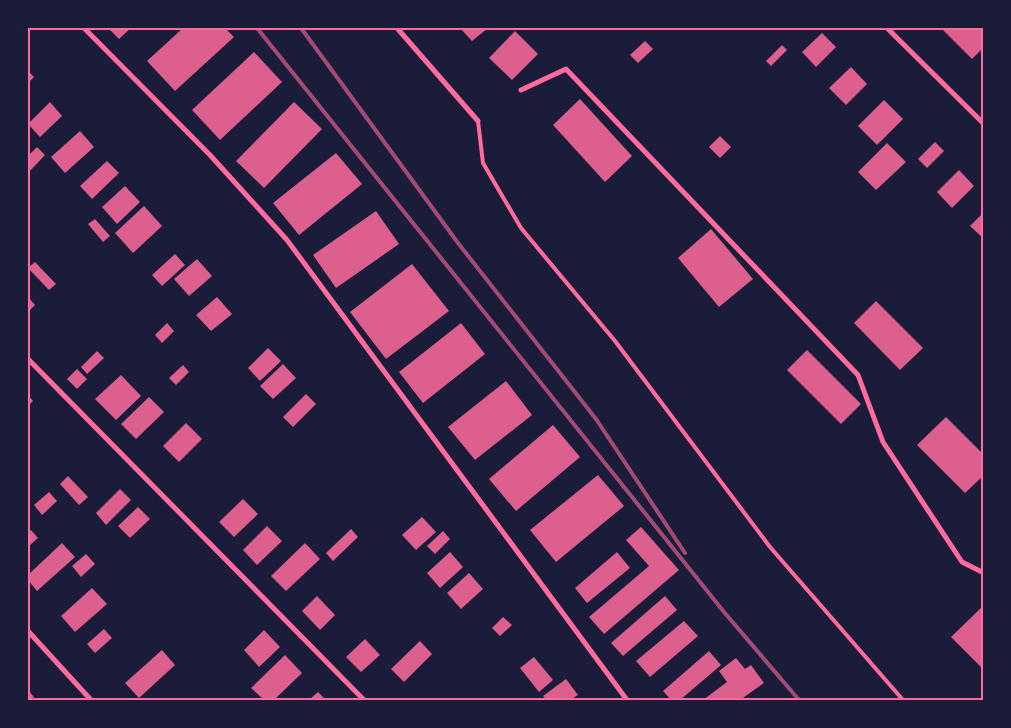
<svg xmlns="http://www.w3.org/2000/svg" width="1011" height="728" font-family="'Fira Sans Condensed',sans-serif">
  <style>
    .building { fill: #dd5f8e }
    .lines { fill: none; stroke-linecap: round; stroke-linejoin: round }
    .service { stroke: #ff6b9d; stroke-width: 4 }
    .minor { stroke: #ff6b9d; stroke-width: 5 }
    .rail { stroke: #a44b75; stroke-width: 4 }
    .neatline { fill: none; stroke: #ff6b9d; stroke-width: 2 }
  </style>
  <rect width="100%" height="100%" fill="#1b1b3a"/>
  <!-- building -->
  <g class="building">
    <path d="M108,28H131L119,39Z"/>
    <path d="M183,28H225L234,37L175,91L147,61Z"/>
    <path d="M460,28H488L472,41Z"/>
    <path d="M941,28H980L984,31V47L972,59Z"/>
    <path d="M515,31L538,54L512,80L489,58Z"/>
    <path d="M822,33L836,47L816,67L802,52Z"/>
    <path d="M645,41L653,49L638,63L630,55Z"/>
    <path d="M782,45L787,50L771,66L766,61Z"/>
    <path d="M254,52L282,82L220,140L192,110Z"/>
    <path d="M851,67L867,84L846,105L829,88Z"/>
    <path d="M28,71L34,77L28,83Z"/>
    <path d="M580,99L632,156L605,182L553,125Z"/>
    <path d="M884,100L903,119L877,145L858,126Z"/>
    <path d="M50,102L62,116L40,137L28,124Z"/>
    <path d="M294,102L322,129L264,188L236,161Z"/>
    <path d="M80,131L94,147L65,173L51,157Z"/>
    <path d="M720,136L731,147L720,158L709,147Z"/>
    <path d="M935,142L944,151L927,168L918,159Z"/>
    <path d="M887,143L906,162L876,190L858,172Z"/>
    <path d="M37,147L45,155L28,173V156Z"/>
    <path d="M336,153L362,184L299,235L273,203Z"/>
    <path d="M107,161L119,173L92,199L80,186Z"/>
    <path d="M959,170L974,186L952,208L937,192Z"/>
    <path d="M125,186L140,202L117,224L102,207Z"/>
    <path d="M144,206L162,226L133,253L115,233Z"/>
    <path d="M376,211L399,244L336,288L313,255Z"/>
    <path d="M984,212V239L970,226Z"/>
    <path d="M95,219L110,236L103,242L88,224Z"/>
    <path d="M711,229L753,279L719,307L678,258Z"/>
    <path d="M175,254L185,265L162,286L152,275Z"/>
    <path d="M197,259L212,276L189,296L174,279Z"/>
    <path d="M35,262L56,284L49,290L28,268Z"/>
    <path d="M412,264L449,311L386,359L350,312Z"/>
    <path d="M28,297L35,305L28,312Z"/>
    <path d="M217,297L232,314L211,331L196,315Z"/>
    <path d="M876,301L923,348L900,370L854,323Z"/>
    <path d="M167,323L174,331L162,343L155,335Z"/>
    <path d="M461,323L485,354L423,403L399,372Z"/>
    <path d="M268,348L281,361L260,381L248,368Z"/>
    <path d="M807,350L861,404L841,424L787,370Z"/>
    <path d="M97,351L104,358L87,374L81,367Z"/>
    <path d="M283,364L296,378L273,399L260,386Z"/>
    <path d="M183,365L189,372L176,385L169,378Z"/>
    <path d="M77,369L87,379L77,389L67,379Z"/>
    <path d="M121,375L141,396L116,420L95,399Z"/>
    <path d="M506,381L532,415L475,460L448,427Z"/>
    <path d="M306,394L316,404L293,427L283,417Z"/>
    <path d="M28,395L33,401L28,406Z"/>
    <path d="M149,397L164,412L136,439L121,424Z"/>
    <path d="M946,417L984,455V475L965,493L917,445Z"/>
    <path d="M186,423L202,439L179,462L163,446Z"/>
    <path d="M553,425L580,457L516,511L489,479Z"/>
    <path d="M598,475L624,506L556,562L530,530Z"/>
    <path d="M68,476L88,497L79,505L60,484Z"/>
    <path d="M120,489L131,500L106,525L96,513Z"/>
    <path d="M49,492L57,501L42,515L34,505Z"/>
    <path d="M243,499L258,514L234,537L219,522Z"/>
    <path d="M138,507L150,519L130,538L118,526Z"/>
    <path d="M422,517L436,532L416,550L402,535Z"/>
    <path d="M267,526L282,541L257,565L243,550Z"/>
    <path d="M641,527L679,570L604,634L589,617L649,566L626,540Z"/>
    <path d="M351,529L358,537L333,561L326,553Z"/>
    <path d="M31,530L38,538L28,547V533Z"/>
    <path d="M443,531L450,539L435,554L427,546Z"/>
    <path d="M62,543L75,557L37,591L28,580V575Z"/>
    <path d="M305,543L320,559L286,591L271,576Z"/>
    <path d="M450,552L463,567L440,588L427,573Z"/>
    <path d="M617,552L630,568L587,603L575,588Z"/>
    <path d="M86,554L95,564L81,577L72,566Z"/>
    <path d="M469,573L483,589L461,609L447,593Z"/>
    <path d="M92,588L107,604L75,632L61,616Z"/>
    <path d="M317,596L335,615L320,630L302,611Z"/>
    <path d="M665,596L677,610L623,656L611,643Z"/>
    <path d="M984,605V670L951,637Z"/>
    <path d="M503,617L512,625L500,636L492,628Z"/>
    <path d="M684,621L698,636L650,677L636,661Z"/>
    <path d="M104,629L112,638L95,653L87,644Z"/>
    <path d="M264,630L280,647L259,667L244,650Z"/>
    <path d="M365,639L380,655L361,672L346,657Z"/>
    <path d="M420,641L432,654L404,682L391,669Z"/>
    <path d="M162,650L175,665L139,698L125,683Z"/>
    <path d="M709,651L721,665L680,700H671L663,691Z"/>
    <path d="M285,655L302,673L274,700H264L251,688Z"/>
    <path d="M534,657L553,680L539,692L520,668Z"/>
    <path d="M736,658L745,669L751,665L764,683L740,700H703L727,682L719,671Z"/>
    <path d="M566,679L578,695L570,700H546L543,696Z"/>
    <path d="M28,690L34,697L30,700H28Z"/>
    <path d="M318,692L326,700H309Z"/>
  </g>
  <g class="lines">
    <!-- service -->
    <path class="service" d="M478,121L483,163L521,228L615,341L770,547L903,700"/>
    <!-- minor -->
    <g class="minor">
      <path d="M84,28L210,155L287,240L627,700"/>
      <path d="M397,28L478,121"/>
      <path d="M887,28L984,124"/>
      <path d="M521,90L566,69L858,375L883,442L962,562L984,573"/>
      <path d="M28,359L364,700"/>
      <path d="M28,631L91,700"/>
    </g>
    <!-- rail -->
    <g class="rail">
      <path d="M257,28L724,612L799,700"/>
      <path d="M301,28L458,243L596,419L685,553"/>
    </g>
  </g>
  <!-- border -->
  <rect width="1011" height="728" fill="none" stroke="#1b1b3a" stroke-width="58"/>
  <rect x="29" y="29" width="953" height="670" class="neatline"/>
</svg>
